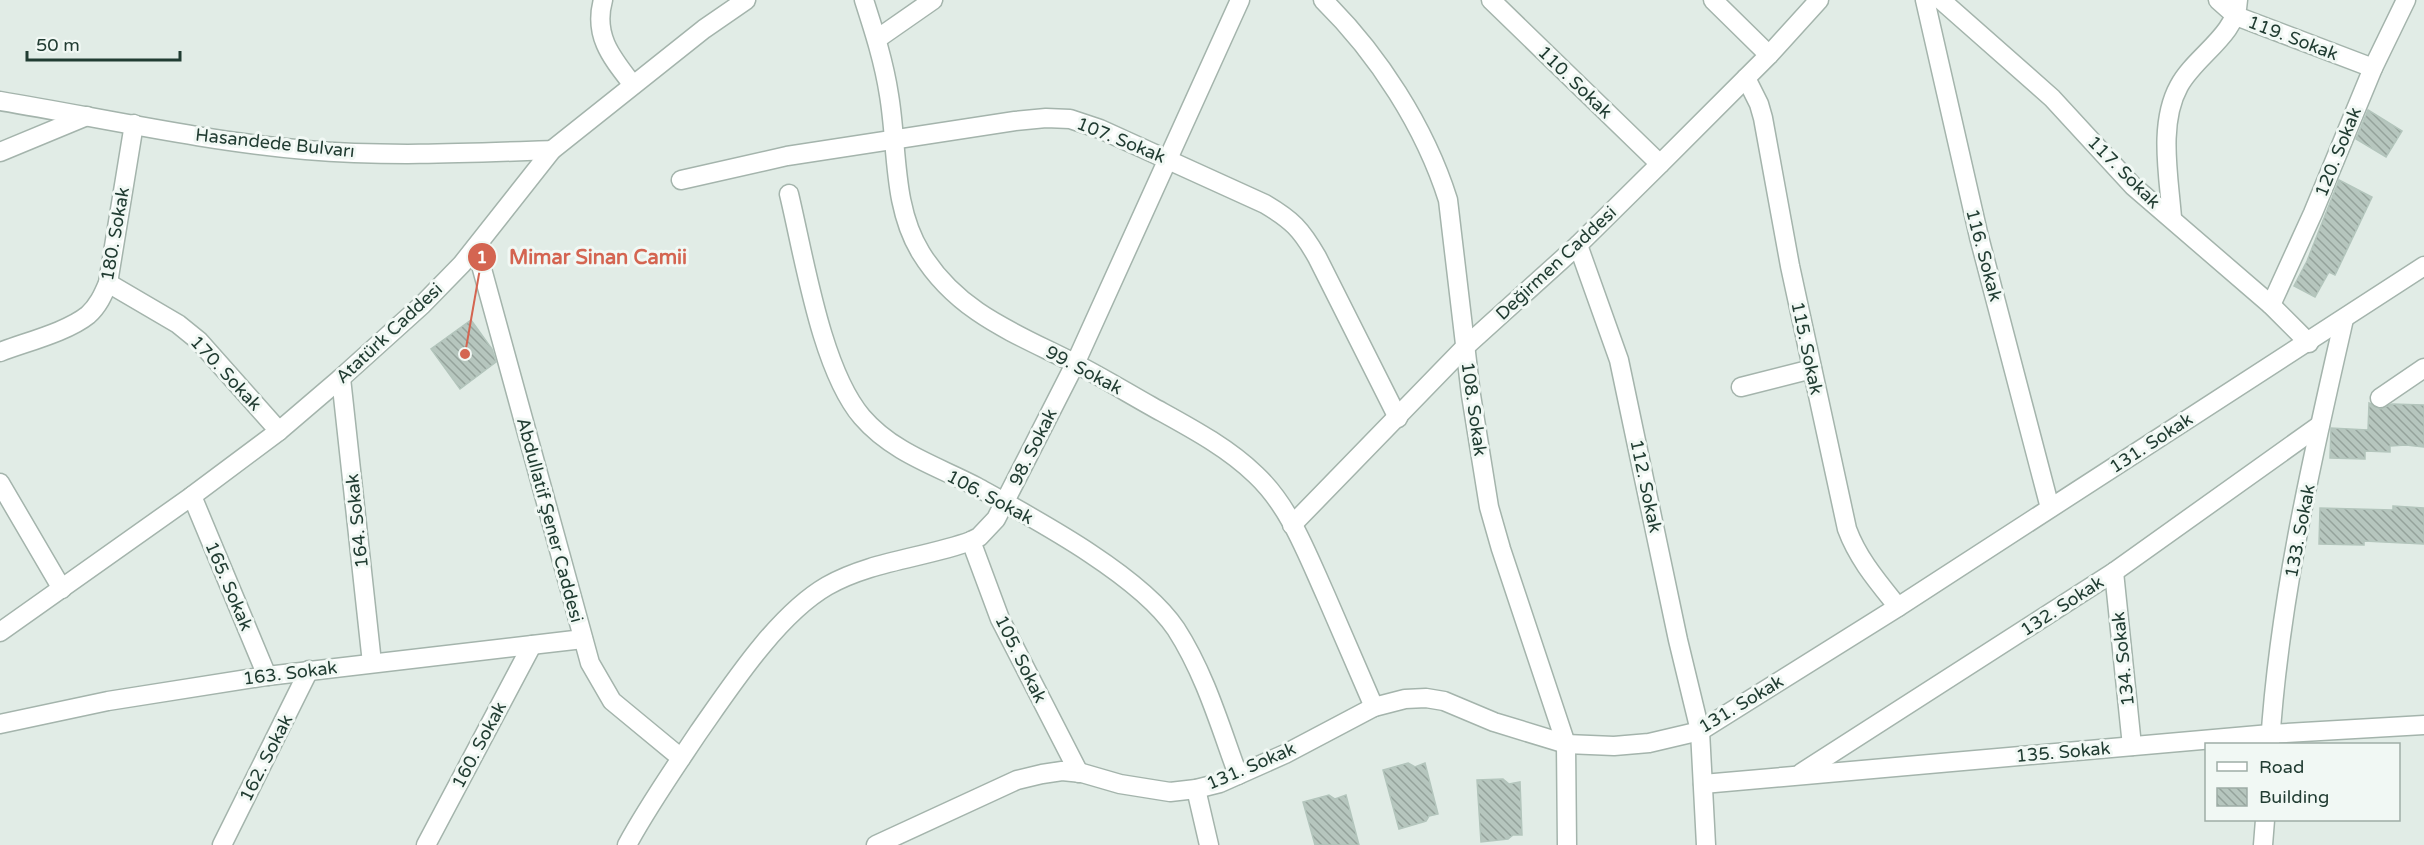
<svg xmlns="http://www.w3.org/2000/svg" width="2424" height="845" font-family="'Varela Round',sans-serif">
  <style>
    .building { fill: url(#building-back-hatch); stroke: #b3c5bc; stroke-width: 1.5 }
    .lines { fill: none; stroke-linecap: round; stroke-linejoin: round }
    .minor-casing { stroke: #a4b4ac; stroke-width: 21 }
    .minor { stroke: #fff; stroke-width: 18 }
    .labels { text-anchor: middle; stroke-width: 6; stroke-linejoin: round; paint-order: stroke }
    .street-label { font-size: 18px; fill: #213c32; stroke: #f1f8f4 }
    .leader { fill: none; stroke: #d46551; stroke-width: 2 }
    .callout-dot { fill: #d46551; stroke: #f1f8f4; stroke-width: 2 }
    .mark-label { font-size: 18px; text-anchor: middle; font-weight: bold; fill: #fff }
    .callout-label { font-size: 20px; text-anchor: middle; font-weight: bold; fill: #d46551; stroke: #f1f8f4; stroke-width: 6; stroke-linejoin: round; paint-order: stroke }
  </style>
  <defs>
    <pattern id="building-back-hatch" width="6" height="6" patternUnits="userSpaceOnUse" patternTransform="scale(1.5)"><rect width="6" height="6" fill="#b6c6be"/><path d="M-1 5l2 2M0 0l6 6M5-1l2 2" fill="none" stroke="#94a29b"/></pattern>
  </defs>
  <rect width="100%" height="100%" fill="#e1ece6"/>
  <!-- building -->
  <g class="building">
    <path d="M2368,110L2402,131L2386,157L2356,139Z"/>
    <path d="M2339,180L2372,197L2335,275L2329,272L2315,297L2294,286L2307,261Z"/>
    <path d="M471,320L492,349L496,362L460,389L431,349Z"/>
    <path d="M2369,403L2380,409L2392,404L2424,405V447L2406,445L2390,446V452L2365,451V459L2330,458L2331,428L2368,430Z"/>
    <path d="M2393,506L2424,508V544L2364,541V545L2319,544L2320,508L2393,510Z"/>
    <path d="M1408,763L1415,767L1425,763L1438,814L1429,816L1426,821L1399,829L1383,770Z"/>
    <path d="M1503,779L1509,784L1520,782L1522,835H1513L1508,839L1481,842L1477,780Z"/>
    <path d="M1329,795L1335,799L1346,795L1359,845H1315L1303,802Z"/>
  </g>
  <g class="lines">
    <!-- minor casing -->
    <g class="minor-casing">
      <g id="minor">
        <path d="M603,0C593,36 612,58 633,85"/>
        <path d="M864,0C874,31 884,62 889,95C898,148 892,206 921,253C958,313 1015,333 1074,363C1100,376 1126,392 1151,406C1187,426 1226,446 1256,475C1290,507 1307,554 1326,596C1342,633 1358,670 1374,707"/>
        <path d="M1323,0C1378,54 1425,127 1448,200L1471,395L1489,507L1501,549L1566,744L1567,845"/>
        <path d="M1491,0L1660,164"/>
        <path d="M1713,0L1769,55"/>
        <path d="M1925,0L1979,237L2050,508"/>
        <path d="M1941,0L2052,98L2133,186L2271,305L2309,343"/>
        <path d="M2218,0L2236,16L2373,68"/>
        <path d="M877,39L933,0"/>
        <path d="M1746,78L1759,104L1763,118L1790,266L1847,529C1858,559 1878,582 1898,607"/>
        <path d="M0,101C102,118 203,141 306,150C388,157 471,153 552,150"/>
        <path d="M0,152L87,116"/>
        <path d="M681,180L787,156L1015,121L1046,118L1070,119L1100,129L1265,204C1292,220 1301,229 1317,257L1398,418"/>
        <path d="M789,194C804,256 821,369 862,417C893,453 937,466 977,487C1035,519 1140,575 1176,629C1205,674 1220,726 1238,775"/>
        <path d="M2172,218C2169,177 2158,124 2179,86C2195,56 2237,35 2238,0"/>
        <path d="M1578,245L1619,360L1678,640L1700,731L1706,845"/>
        <path d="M476,247L590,663L612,701L681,758"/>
        <path d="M108,283L178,324L199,341L279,431"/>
        <path d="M2271,305L2313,213L2373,68L2406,0"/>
        <path d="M0,352C26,342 67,332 88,315C98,306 103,295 108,283L134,124"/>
        <path d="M341,378L372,663"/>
        <path d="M1741,387L1812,369"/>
        <path d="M2380,398L2424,368"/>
        <path d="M0,483L62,589"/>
        <path d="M192,496L267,676"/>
        <path d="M1292,525L1465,347L1578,245L1660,164L1769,55L1819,0"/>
        <path d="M971,541L1000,619L1079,773"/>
        <path d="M2114,572L2132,746"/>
        <path d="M0,632L192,496L279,431L341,378L422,305L462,264L552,150L704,29L746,0"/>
        <path d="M0,724L108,701L267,676L583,639"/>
        <path d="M2270,744C2279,601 2312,459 2344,319"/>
        <path d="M1801,773L2114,572L2320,425"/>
        <path d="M1703,784L2270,734L2424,725"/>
        <path d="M1196,789L1209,845"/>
        <path d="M222,845L309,670"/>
        <path d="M426,845L532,645"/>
        <path d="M627,845C648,806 674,769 698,733C731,686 777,615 827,586C871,561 924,558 971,541L979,537L996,519L1075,364L1240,0"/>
        <path d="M876,845L1017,780L1042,774L1062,771L1082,773L1120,784L1170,792L1196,789L1220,783L1285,754L1374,707L1405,699L1426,698L1444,701L1494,722L1566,744L1614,746L1649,743L1700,731L1898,607L2424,266"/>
        <path d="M2263,845L2265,820"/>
      </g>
    </g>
    <!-- minor -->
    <use href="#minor" class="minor"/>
  </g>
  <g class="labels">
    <!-- street labels -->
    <g class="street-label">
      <text transform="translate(2293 38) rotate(21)" y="6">119. Sokak</text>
      <text transform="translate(1575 82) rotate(44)" y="6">110. Sokak</text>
      <text transform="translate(1121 140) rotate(22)" y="6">107. Sokak</text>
      <text transform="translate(275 143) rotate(6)" y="6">Hasandede Bulvarı</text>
      <text transform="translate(2338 152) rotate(-68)" y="6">120. Sokak</text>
      <text transform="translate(2124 172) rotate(45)" y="6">117. Sokak</text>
      <text transform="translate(115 234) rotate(-80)" y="6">180. Sokak</text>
      <text transform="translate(1984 255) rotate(75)" y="6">116. Sokak</text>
      <text transform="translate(1556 263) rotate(-43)" y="6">Değirmen Caddesi</text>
      <text transform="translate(389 333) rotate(-43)" y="6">Atatürk Caddesi</text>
      <text transform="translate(1807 348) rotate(78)" y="6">115. Sokak</text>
      <text transform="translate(1084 370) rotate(28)" y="6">99. Sokak</text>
      <text transform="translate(226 373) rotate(47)" y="6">170. Sokak</text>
      <text transform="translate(1474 409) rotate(82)" y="6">108. Sokak</text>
      <text transform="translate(2151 443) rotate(-33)" y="6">131. Sokak</text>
      <text transform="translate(1033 447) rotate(-63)" y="6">98. Sokak</text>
      <text transform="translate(1646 486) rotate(78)" y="6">112. Sokak</text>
      <text transform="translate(990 497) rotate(28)" y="6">106. Sokak</text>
      <text transform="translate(550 520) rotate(75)" y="6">Abdullatif Şener Caddesi</text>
      <text transform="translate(357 521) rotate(-96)" y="6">164. Sokak</text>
      <text transform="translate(2300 531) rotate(-79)" y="6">133. Sokak</text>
      <text transform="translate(229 586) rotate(67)" y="6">165. Sokak</text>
      <text transform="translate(2062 606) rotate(-33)" y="6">132. Sokak</text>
      <text transform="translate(1021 659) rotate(64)" y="6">105. Sokak</text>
      <text transform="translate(2123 659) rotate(-96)" y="6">134. Sokak</text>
      <text transform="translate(290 673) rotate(-7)" y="6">163. Sokak</text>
      <text transform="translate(1741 704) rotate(-31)" y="6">131. Sokak</text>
      <text transform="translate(479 745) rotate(-62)" y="6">160. Sokak</text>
      <text transform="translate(2063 752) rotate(-5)" y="6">135. Sokak</text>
      <text transform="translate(266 758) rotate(-63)" y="6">162. Sokak</text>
      <text transform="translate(1251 766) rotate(-23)" y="6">131. Sokak</text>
    </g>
  </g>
  <!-- callouts -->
  <path class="leader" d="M465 354L482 257"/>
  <g class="callout-dot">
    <circle cx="465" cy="354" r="6"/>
    <circle cx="482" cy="257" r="15"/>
  </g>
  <g class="mark-label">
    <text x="482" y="263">1</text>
  </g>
  <g class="callout-label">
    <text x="598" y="264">Mimar Sinan Camii</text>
  </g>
  <!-- legend -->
  <rect x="2205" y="743" width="195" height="78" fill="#f1f8f4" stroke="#9eada6" stroke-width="1.5"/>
  <rect x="2217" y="762" width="30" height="9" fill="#ffffff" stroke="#9eada6" stroke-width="1.5"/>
  <text x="2259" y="773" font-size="18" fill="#213c32">Road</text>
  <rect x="2217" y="788" width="30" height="18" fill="url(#building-back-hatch)" stroke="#9eada6" stroke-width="1.5"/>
  <text x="2259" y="803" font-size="18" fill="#213c32">Building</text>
  <!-- scale -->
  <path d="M27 51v9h153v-9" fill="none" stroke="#213c32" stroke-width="3"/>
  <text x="36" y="51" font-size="18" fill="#213c32" stroke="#f1f8f4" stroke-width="4.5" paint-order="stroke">50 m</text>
</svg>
